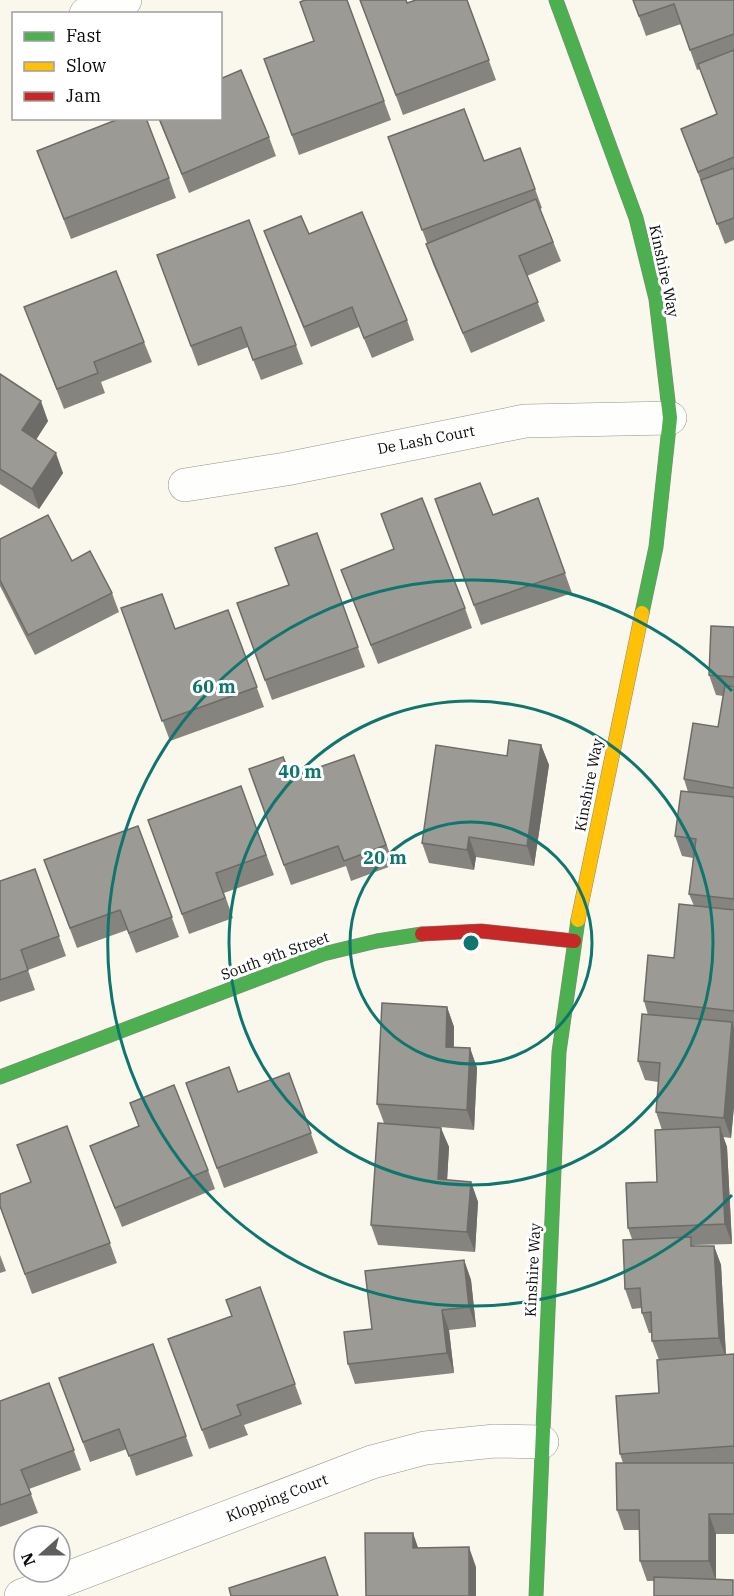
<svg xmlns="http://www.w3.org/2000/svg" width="734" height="1596" font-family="'IBM Plex Serif',serif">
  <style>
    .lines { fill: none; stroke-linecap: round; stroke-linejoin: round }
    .street-casing { stroke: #93928d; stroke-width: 34 }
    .fast-casing { stroke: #898883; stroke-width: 15 }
    .slow-casing { stroke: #898883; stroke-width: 15 }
    .jam-casing { stroke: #898883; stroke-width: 15 }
    .street { stroke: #fefefc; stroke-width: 33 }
    .fast { stroke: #4caf50; stroke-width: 14 }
    .slow { stroke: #ffc107; stroke-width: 14 }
    .jam { stroke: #c62828; stroke-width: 14 }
    .wall { fill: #86847f }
    .shaded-wall { fill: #6d6c68 }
    .building { fill: #9c9a94; stroke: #6d6c68; stroke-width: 1.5 }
    .ring { fill: none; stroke: #0f766e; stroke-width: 3 }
    .labels { text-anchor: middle; stroke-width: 6; stroke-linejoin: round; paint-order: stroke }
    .street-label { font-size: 15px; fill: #0b0b0b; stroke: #fff }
    .centre { fill: #0f766e; stroke: #fff; stroke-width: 3 }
    .ring-label { font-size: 18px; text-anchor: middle; font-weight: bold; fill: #0f766e; stroke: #fff; stroke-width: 6; stroke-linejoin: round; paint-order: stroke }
  </style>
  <rect width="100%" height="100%" fill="#faf8ed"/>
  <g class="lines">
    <!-- street casing -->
    <g class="street-casing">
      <g id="street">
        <path d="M86,14L125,0"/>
        <path d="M185,485L286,469L525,421L670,418"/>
        <path d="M21,1596L372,1462L425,1448L495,1441L542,1442"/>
      </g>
    </g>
    <!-- fast casing -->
    <g class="fast-casing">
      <g id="fast">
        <path d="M556,0L636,218L656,299L670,418L656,547L642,613"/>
        <path d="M0,1077L323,954L377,941L422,934"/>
        <path d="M536,1596L559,1052L578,920"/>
      </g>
    </g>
    <!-- slow casing -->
    <g class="slow-casing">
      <path id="slow" d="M578,920L642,613"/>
    </g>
    <!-- jam casing -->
    <g class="jam-casing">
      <path id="jam" d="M422,934L481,931L574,941"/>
    </g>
    <!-- street -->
    <use href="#street" class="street"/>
    <!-- fast -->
    <use href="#fast" class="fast"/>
    <!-- slow -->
    <use href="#slow" class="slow"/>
    <!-- jam -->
    <use href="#jam" class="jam"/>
  </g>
  <!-- wall -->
  <g class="wall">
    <path d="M347,0L391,120L299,155L264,59L314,41Z"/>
    <path d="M360,0L407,3L467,0L496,80L403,115Z"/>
    <path d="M633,0H734V240L725,244L681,129L717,114L700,69L697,70L681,24L646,36Z"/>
    <path d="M158,118H220L269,137L276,156L189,193Z"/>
    <path d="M388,137L484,161L520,148L542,208L540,209L561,261L527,276L545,321L471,353L433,264L426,244L427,243Z"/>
    <path d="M37,151L169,178L176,198L71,239Z"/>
    <path d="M249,220L303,364L261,380L248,347L198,366L157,255Z"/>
    <path d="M264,231L309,234L407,320L414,340L372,358L359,327L311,347L272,251Z"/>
    <path d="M24,307L144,342L152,362L101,382L105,393L64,409Z"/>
    <path d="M0,374L48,421L36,440L63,473L39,509L0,484Z"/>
    <path d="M538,498L572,593L481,625L435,499L493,515Z"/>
    <path d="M317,533L365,667L272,700L237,603L289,585Z"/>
    <path d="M0,539L72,561L112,593L119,612L35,655L0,586Z"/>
    <path d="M341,570L465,608L472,628L378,664Z"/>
    <path d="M121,608L175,629L228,610L264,707L170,741Z"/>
    <path d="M734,627V1106L731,1138L723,1137L727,1147L732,1244L694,1245V1246H714L721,1265L726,1355L734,1354V1534H716V1580L647,1581L640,1561V1530H624L617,1510L623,1463L620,1454L659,1393V1360L652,1341V1333H649L642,1313L641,1308L632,1309L625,1289L632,1239L628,1228L657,1182L662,1130L656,1112L658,1082L645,1080L638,1061L648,1015L644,1001L674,958L694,906L689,894L693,858L682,856L675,836L688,792L684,779L718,727L723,696L716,695L709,675Z"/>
    <path d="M541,745L549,765L534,866L476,857L474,870L429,863L422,843L507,756Z"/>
    <path d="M354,755L394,865L351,881L346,866L291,885L249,769L291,777Z"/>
    <path d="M241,786L274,875L224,893L233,918L189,934L148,820Z"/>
    <path d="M138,826L179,937L136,953L127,930L77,948L44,860Z"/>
    <path d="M35,869L66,956L28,970L35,990L0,1002V881Z"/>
    <path d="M447,1007L454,1027V1047L470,1048L477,1068L474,1130L440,1127L449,1147L447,1180L471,1182L478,1202L475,1252L378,1245L371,1225L384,1123L377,1104Z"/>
    <path d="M289,1073L318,1153L224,1188L186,1083L238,1092Z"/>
    <path d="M67,1126L117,1263L32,1294L0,1207L31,1182Z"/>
    <path d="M90,1146L208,1170L215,1189L122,1227Z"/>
    <path d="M0,1255L6,1271L0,1273Z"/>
    <path d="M464,1260L471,1280L476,1327L449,1330L454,1373L355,1384L348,1364L372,1329Z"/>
    <path d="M260,1287L302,1404L244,1425L248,1435L209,1449L168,1339L232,1316Z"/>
    <path d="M153,1344L193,1456L136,1476L127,1449L90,1462L59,1378Z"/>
    <path d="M49,1383L81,1470L29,1489L38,1513L0,1527V1401Z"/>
  </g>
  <!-- shaded-wall -->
  <g class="shaded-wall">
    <path d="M41,401L48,421L29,450L22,430Z"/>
    <path d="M56,453L63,473L39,509L32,489Z"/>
    <path d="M541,745L549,765L534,866L527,846Z"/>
    <path d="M469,837L476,857L474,870L467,850Z"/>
    <path d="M447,1007L454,1027L453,1067L446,1047Z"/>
    <path d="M732,1022L734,1027V1106L731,1138L724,1118Z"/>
    <path d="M470,1048L477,1068L474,1130L467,1110Z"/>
    <path d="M720,1127L727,1147L732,1244L725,1224Z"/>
    <path d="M441,1128L449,1147L446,1199L438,1179Z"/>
    <path d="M471,1182L478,1202L475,1252L467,1232Z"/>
    <path d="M714,1246L721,1265L726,1358L719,1338Z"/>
    <path d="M464,1260L471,1280L476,1327L469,1307Z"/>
    <path d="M442,1310L449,1330L454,1373L447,1353Z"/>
    <path d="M709,1514L716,1534V1581L709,1561Z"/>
    <path d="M413,1533L420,1553L413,1548Z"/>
    <path d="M469,1547L476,1567V1596H469Z"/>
  </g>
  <!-- building -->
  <g class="building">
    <path d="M305,0H347L384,101L292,135L264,59L314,41L300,2Z"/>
    <path d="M360,0H406L407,3L416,0H467L489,60L396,95Z"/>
    <path d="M633,0H734V34L690,50L674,4L639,16Z"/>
    <path d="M734,50V157L698,172L681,129L717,114L698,64Z"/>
    <path d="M241,70L269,137L182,174L159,118H220V79Z"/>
    <path d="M464,109L484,161L520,148L535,189L422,230L388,137Z"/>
    <path d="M121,118H146L169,178L64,219L37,151Z"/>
    <path d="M734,168V218L717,224L701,180Z"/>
    <path d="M536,199L553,242L519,256L538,302L463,333L426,244Z"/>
    <path d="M362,212L407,320L364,338L352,307L304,327L264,231L301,216L309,234Z"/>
    <path d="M249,220L296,345L253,360L241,327L191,346L157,255Z"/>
    <path d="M116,271L144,342L94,362L98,373L57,389L24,307Z"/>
    <path d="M0,374L41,401L22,430L56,453L32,489L0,469Z"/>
    <path d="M480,483L493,515L538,498L565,573L474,605L435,499Z"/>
    <path d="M422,498L465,608L371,645L341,570L394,549L381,514Z"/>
    <path d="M48,515L72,561L90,551L112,593L28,635L0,580V539Z"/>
    <path d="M317,533L358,647L265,680L237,603L289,585L275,548Z"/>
    <path d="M162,594L175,629L228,610L257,687L162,721L121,608Z"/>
    <path d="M711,626L734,627V677L709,675Z"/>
    <path d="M725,685L734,687V788L684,779L693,723L718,727Z"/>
    <path d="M509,740L541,745L527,846L469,837L467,850L422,843L436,745L507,756Z"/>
    <path d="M354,755L386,845L344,861L338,846L284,865L249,769L283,757L291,777Z"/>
    <path d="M241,786L266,855L216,873L225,898L182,914L148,820Z"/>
    <path d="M681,791L734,797V899L689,894L696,839L675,836Z"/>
    <path d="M138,826L172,917L129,933L120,910L70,928L44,860Z"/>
    <path d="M35,869L59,936L21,950L28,970L0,980V881Z"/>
    <path d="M679,904L734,910V1011L644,1001L648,955L674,958Z"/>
    <path d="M382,1003L447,1007L446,1047L470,1048L467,1110L377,1104Z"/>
    <path d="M642,1014L732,1022L724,1118L656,1112L660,1063L638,1061Z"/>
    <path d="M229,1067L238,1092L289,1073L311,1133L217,1168L186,1083Z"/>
    <path d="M174,1085L208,1170L115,1208L90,1146L139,1126L130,1103Z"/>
    <path d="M378,1123L441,1128L438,1179L471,1182L467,1232L371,1225Z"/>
    <path d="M67,1126L110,1243L25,1274L0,1206V1194L31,1182L17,1145Z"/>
    <path d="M720,1127L725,1224L628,1228L626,1183L657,1182L655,1130Z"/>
    <path d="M691,1237V1246H714L719,1338L652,1341L651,1312L642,1313L640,1288L625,1289L623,1240Z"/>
    <path d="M464,1260L469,1307L442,1310L447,1353L348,1364L344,1332L372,1329L365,1271Z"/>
    <path d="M260,1287L295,1384L237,1405L241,1415L202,1430L168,1339L232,1316L226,1300Z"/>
    <path d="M153,1344L186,1436L129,1456L119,1429L83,1442L59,1378Z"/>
    <path d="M734,1354V1446L620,1454L616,1396L659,1393L657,1360Z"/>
    <path d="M49,1383L74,1450L21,1470L31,1494L0,1505V1401Z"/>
    <path d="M616,1463H734V1514H709V1561H640L639,1510H617Z"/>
    <path d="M365,1533H413V1548L469,1547V1596H366Z"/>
    <path d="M325,1557L338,1596H231L229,1588Z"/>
    <path d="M654,1577L733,1580V1596H654Z"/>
  </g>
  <!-- distance rings -->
  <g class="ring">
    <circle cx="471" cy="943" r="121"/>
    <circle cx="471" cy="943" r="242"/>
    <path d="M732 1195A363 363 0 1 1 732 691"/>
  </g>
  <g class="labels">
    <!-- street labels -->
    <g class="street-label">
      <text transform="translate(664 271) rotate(78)" y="5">Kinshire Way</text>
      <text transform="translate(426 440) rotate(-11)" y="5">De Lash Court</text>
      <text transform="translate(589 785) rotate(-79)" y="5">Kinshire Way</text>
      <text transform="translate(275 956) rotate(-20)" y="5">South 9th Street</text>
      <text transform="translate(533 1270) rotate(-87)" y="5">Kinshire Way</text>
      <text transform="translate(277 1498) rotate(-21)" y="5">Klopping Court</text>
    </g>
  </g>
  <circle cx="471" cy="943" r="9" class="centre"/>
  <g class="ring-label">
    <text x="214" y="693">60 m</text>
    <text x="300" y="778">40 m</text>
    <text x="385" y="864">20 m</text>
  </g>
  <!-- legend -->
  <rect x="12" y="12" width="210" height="108" fill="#ffffff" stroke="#9d9d9d" stroke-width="1.5"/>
  <rect x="24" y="32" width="30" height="9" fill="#4caf50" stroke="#9d9d9d" stroke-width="1.5"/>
  <text x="66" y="42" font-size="18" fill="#0b0b0b">Fast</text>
  <rect x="24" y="62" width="30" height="9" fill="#ffc107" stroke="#9d9d9d" stroke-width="1.5"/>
  <text x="66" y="72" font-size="18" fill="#0b0b0b">Slow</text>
  <rect x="24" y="92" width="30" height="9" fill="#c62828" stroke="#9d9d9d" stroke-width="1.5"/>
  <text x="66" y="102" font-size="18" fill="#0b0b0b">Jam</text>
  <!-- north arrow -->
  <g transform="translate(42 1554) rotate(249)"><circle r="28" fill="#ffffff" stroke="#9d9d9d" stroke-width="1.5"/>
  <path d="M0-4.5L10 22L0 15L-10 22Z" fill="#5f5e5a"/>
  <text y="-9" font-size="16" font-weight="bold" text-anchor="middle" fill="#0b0b0b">N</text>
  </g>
</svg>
